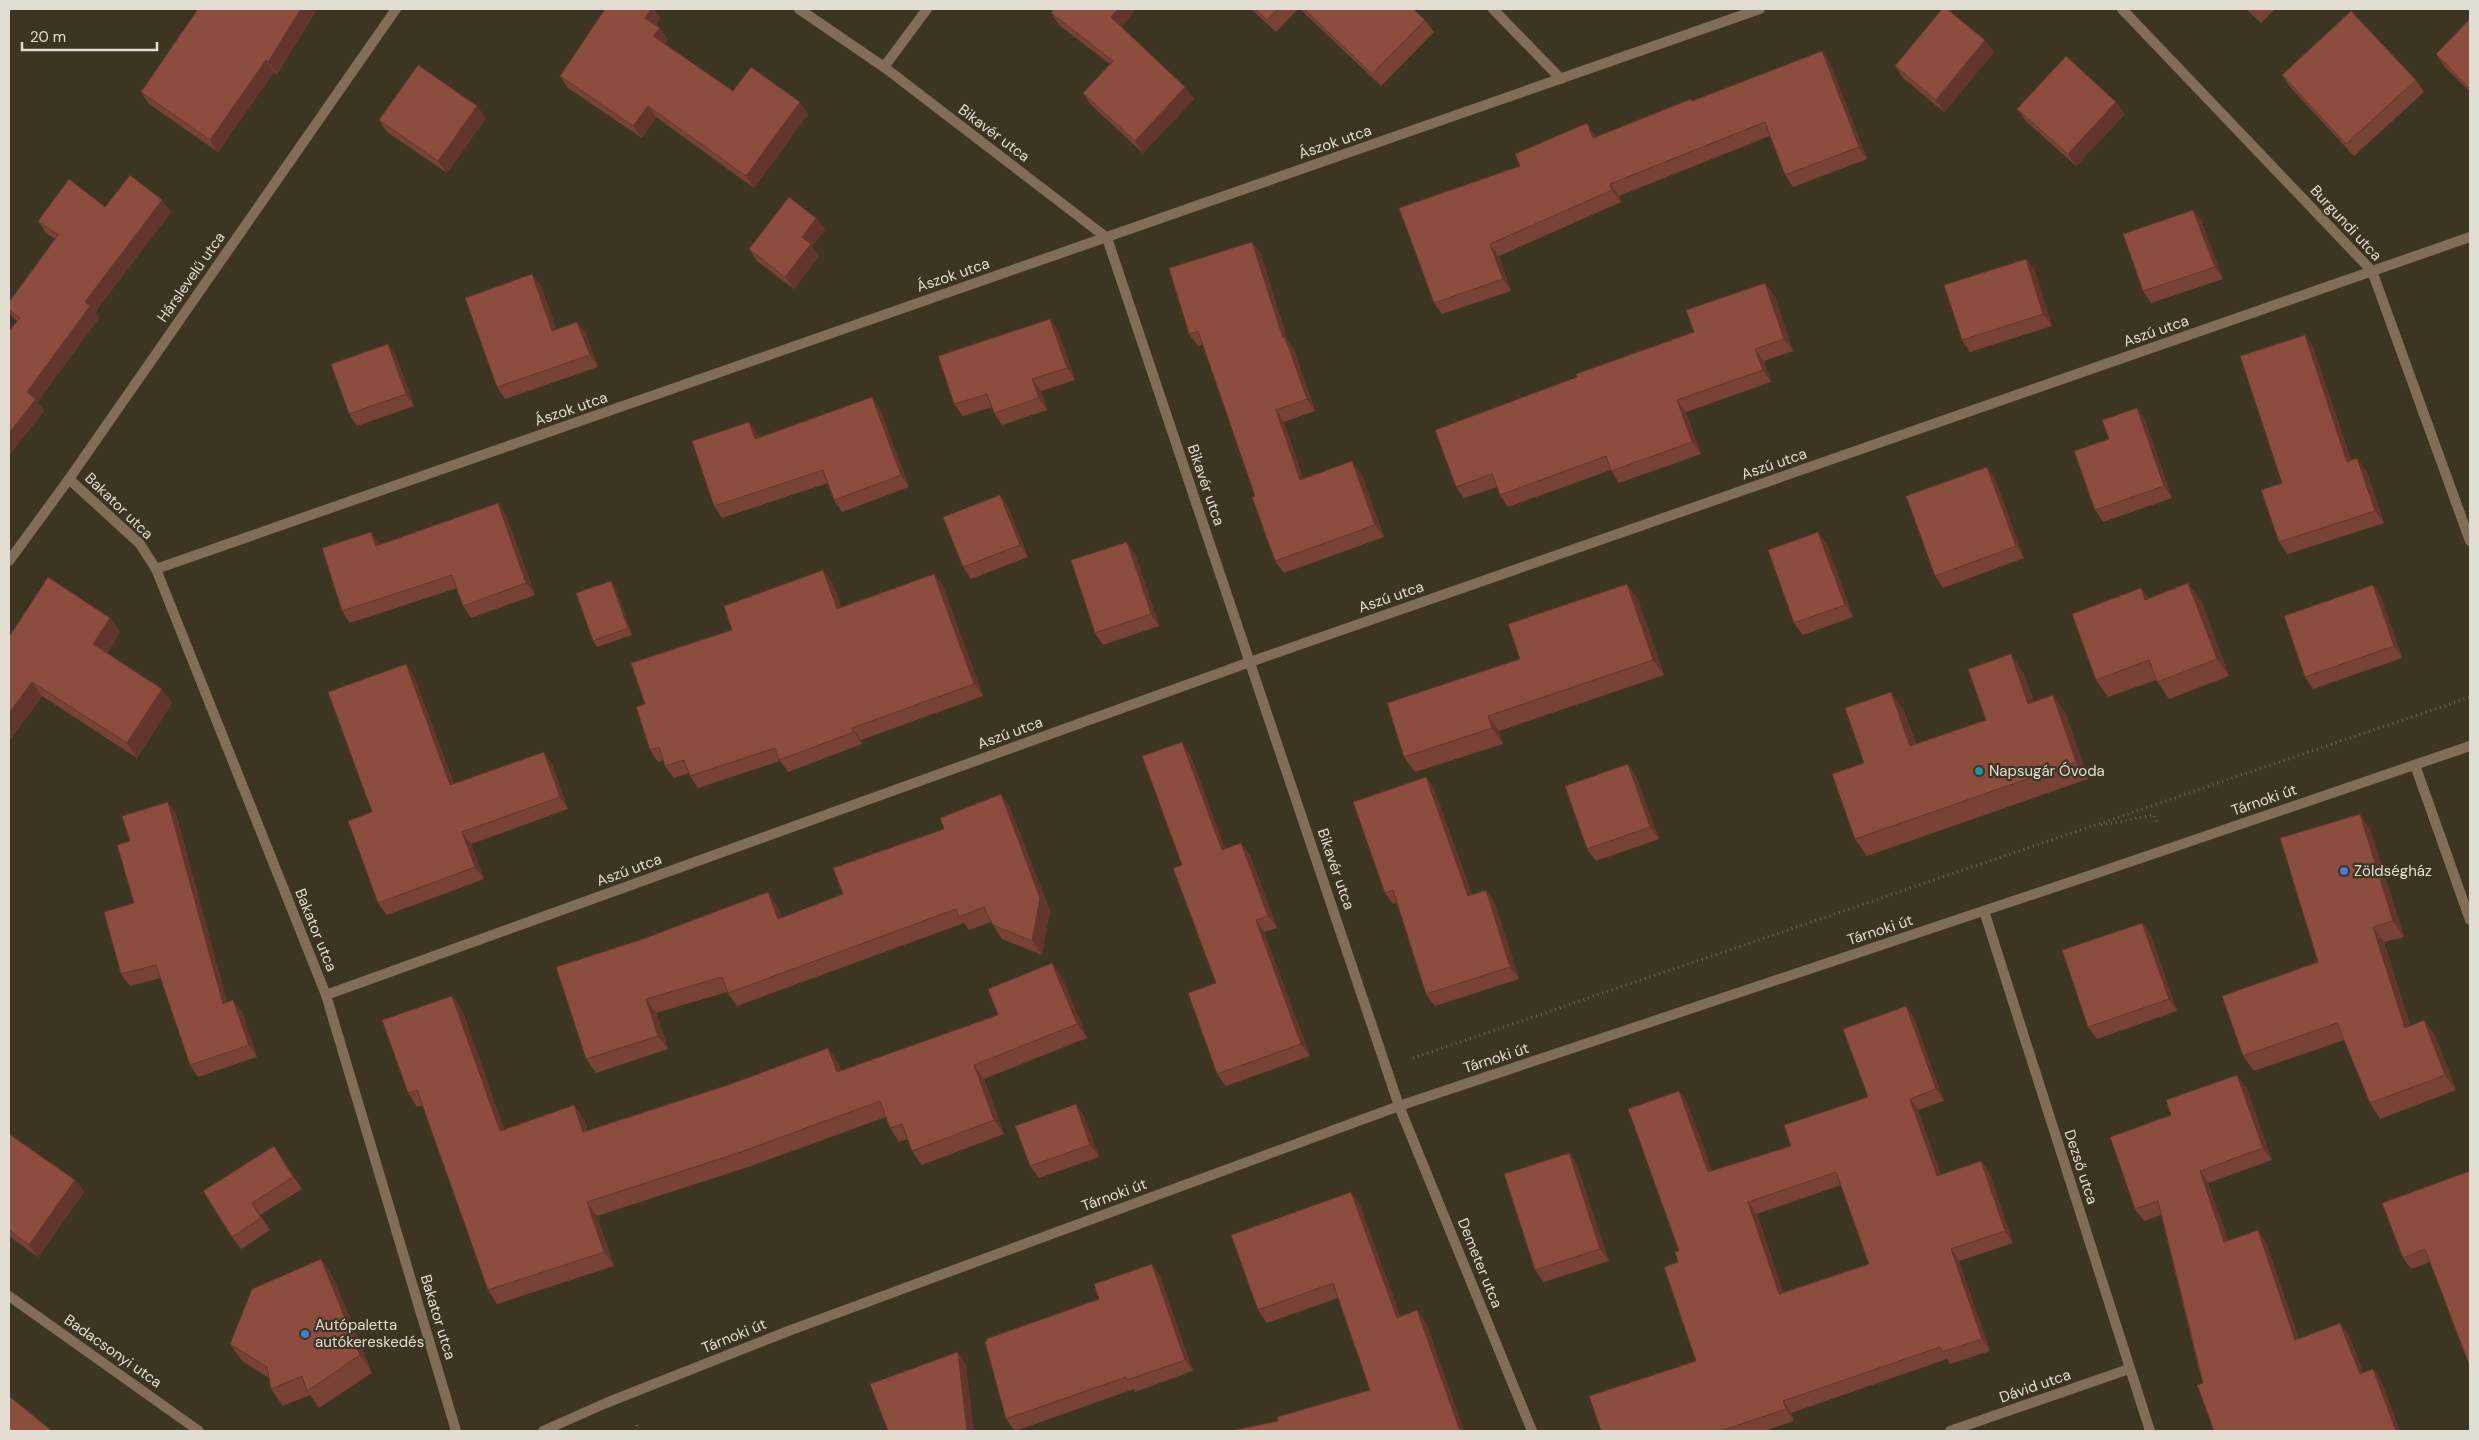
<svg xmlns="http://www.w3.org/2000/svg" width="2479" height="1440" font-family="'DM Sans',sans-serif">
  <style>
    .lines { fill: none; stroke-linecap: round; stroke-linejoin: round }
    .path { stroke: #6f6958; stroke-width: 3; stroke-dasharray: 1 4; stroke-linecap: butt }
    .minor { stroke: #826d59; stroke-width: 10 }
    .tertiary { stroke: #826d59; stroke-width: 10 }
    .wall { fill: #784236; fill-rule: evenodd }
    .shaded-wall { fill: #62362c }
    .building { fill: #8c4d3f; stroke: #62362c; fill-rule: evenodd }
    .culture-dot { fill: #0f9aa8; stroke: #3c3522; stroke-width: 2 }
    .shop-dot { fill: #3f7fe0; stroke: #3c3522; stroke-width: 2 }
    .labels { text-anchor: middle; stroke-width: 4.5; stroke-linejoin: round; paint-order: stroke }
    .street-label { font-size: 15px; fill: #e1ddd1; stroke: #3c3522 }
    .poi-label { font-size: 15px; fill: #e1ddd1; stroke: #3c3522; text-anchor: start }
  </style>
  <rect width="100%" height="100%" fill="#3c3522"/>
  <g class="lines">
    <!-- path -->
    <g class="path">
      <path d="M2101,825L2154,815L2157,822"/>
      <path d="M1413,1058L2470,697"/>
      <path d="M636,1431L637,1422"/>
    </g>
    <!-- minor -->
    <g class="minor">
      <path d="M799,9L884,67L1107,238L1399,1106L1532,1431"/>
      <path d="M1493,9L1561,79"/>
      <path d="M2122,9L2372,271L2470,541"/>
      <path d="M884,67L927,9"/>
      <path d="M69,479L140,544L156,569L326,995L456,1431"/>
      <path d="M9,561L69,479L396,9"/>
      <path d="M156,569L1760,9"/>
      <path d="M2415,765L2470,920"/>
      <path d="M1984,911L2150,1431"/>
      <path d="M326,995L1250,662L2470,237"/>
      <path d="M9,1296L199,1431"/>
      <path d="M1950,1431L2129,1369"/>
    </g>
    <!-- tertiary -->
    <path class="tertiary" d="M543,1431L606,1403L791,1330L1399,1106L2100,872L2470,746"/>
  </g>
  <!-- wall -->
  <g class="wall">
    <path d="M198,9H317L277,74L274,72L218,152L149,104L141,92Z"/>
    <path d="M1049,9H1134L1135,10L1121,27L1185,87L1194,99L1143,153L1091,105L1083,93L1110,64L1059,25L1051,13L1052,11Z"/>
    <path d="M1251,9H1298L1276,32Z"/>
    <path d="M1300,9H1413L1425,20L1434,32L1381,86Z"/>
    <path d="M2246,9H2275L2261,23Z"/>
    <path d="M661,18L656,25L668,40L665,44L733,91L808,114L754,188L656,117L642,138L568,88L560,76Z"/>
    <path d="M2470,19V92L2444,66L2436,54Z"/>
    <path d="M1985,40L1994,52L1944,112L1903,78L1895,66Z"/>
    <path d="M1822,51L1830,63L1867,159L1793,187L1785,175L1770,136L1619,196L1621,202L1499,256L1511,291L1442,314L1434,303L1520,166L1595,135L1596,137L1691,99L1693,101Z"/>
    <path d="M2282,75L2416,80L2424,92L2354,156L2290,87Z"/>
    <path d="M2017,109L2125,114L2076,166L2026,121Z"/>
    <path d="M486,118L447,173L387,132L379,120Z"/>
    <path d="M105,207L171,212L95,312L99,318L37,402L44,411L9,455L17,321L14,319L9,312V302L55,239L46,233L38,221Z"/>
    <path d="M2193,210L2202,222L2223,279L2151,303L2143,291Z"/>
    <path d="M816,218L825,230L812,246L819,256L794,289L757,261L749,249Z"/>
    <path d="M1252,242L1261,254L1288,342L1294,349L1315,411L1284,422L1303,478L1361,473L1384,537L1284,573L1275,561L1255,496L1203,344L1198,346L1189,334Z"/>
    <path d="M2026,259L2035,271L2052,326L1970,352L1962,340Z"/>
    <path d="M541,286L556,329L577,322L586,334L598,367L505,399L497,387Z"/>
    <path d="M1774,295L1793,351L1764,361L1771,382L1686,412L1701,454L1619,483L1611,470L1508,507L1500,495L1497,487L1464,498L1456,487L1577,377L1694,332Z"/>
    <path d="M1050,319L1058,331L1075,380L1041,391L1047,410L1002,425L994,413L992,407L963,416L954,404Z"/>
    <path d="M2305,335L2313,347L2351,460L2366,470L2384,523L2288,554L2279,542L2282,483Z"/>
    <path d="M388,344L396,356L414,406L357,426L349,414Z"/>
    <path d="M2137,408L2145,420L2172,498L2103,522L2095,510L2109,439Z"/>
    <path d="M880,409L909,487L842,512L834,500L828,483L722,518L714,506L758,434L759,437Z"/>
    <path d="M1995,479L2024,558L1943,588L1935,576Z"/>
    <path d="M1000,495L1008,507L1028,557L971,579L963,567Z"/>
    <path d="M506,515L535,595L471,618L463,606L457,588L350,623L342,611L380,544Z"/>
    <path d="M1127,542L1135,554L1159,626L1103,645L1095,633Z"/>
    <path d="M1827,544L1853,617L1803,635L1794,623Z"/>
    <path d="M934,574L943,586L983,696L861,740L862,744L788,772L780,761L698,788L690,776L689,773L674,778L665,766L663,760L658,762L650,750L645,704L732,630L832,582L841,607Z"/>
    <path d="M611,581L615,587L632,635L597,647L593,641Z"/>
    <path d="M1627,584L1638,600L1664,675L1499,731L1503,744L1415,772L1404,757L1520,659Z"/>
    <path d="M2381,597L2402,658L2313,689L2305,677Z"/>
    <path d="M2149,598L2201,600L2229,676L2169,699L2156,680L2108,697L2096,680Z"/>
    <path d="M120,632L107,653L172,703L137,758L42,696L9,741V637Z"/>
    <path d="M2023,672L2034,702L2065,712L2088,779L1867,856L1855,839L1864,763L1903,709L1916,744L1986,720Z"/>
    <path d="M414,676L454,784L544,752L552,764L568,809L471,844L484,879L387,915L378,903L372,812Z"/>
    <path d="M1190,754L1225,849L1250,855L1277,928L1264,932L1310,1056L1226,1086L1217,1074L1216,983L1182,865Z"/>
    <path d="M1636,776L1659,839L1596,861L1587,849Z"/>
    <path d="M1426,777L1434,789L1472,895L1494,902L1519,979L1435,1006L1426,994L1397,903L1393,904L1385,893Z"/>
    <path d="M1001,794L1010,808L1050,911L1042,955L1002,939L991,922L969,930L964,923L737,1006L727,992L656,1013L668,1049L596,1073L586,1059L643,939L768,892L777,906L782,918L843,894L944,829Z"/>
    <path d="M168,802L176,814L227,1002L233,1000L242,1012L257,1057L198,1077L190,1065L160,978L130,986L121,974L134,903L130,841Z"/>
    <path d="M2370,829L2404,937L2384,942L2410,1026L2424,1020L2435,1035L2456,1090L2380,1119L2370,1103L2344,1040L2254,1071L2243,1056L2318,962Z"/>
    <path d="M2142,923L2151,935L2177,1011L2097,1039L2088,1027Z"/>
    <path d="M1062,977L1087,1038L984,1079L1004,1134L922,1165L912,1151L908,1139L899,1142L890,1128L886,1117L748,1167L597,1216L614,1266L497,1304L488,1290L423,1105L417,1107L408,1093L452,996L462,1010L504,1129L584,1119L588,1131L838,1062L841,1071L998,1015Z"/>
    <path d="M1906,1006L1914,1018L1944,1101L1918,1110L1941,1175L1981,1161L1989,1172L2013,1243L1959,1261L1990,1351L1950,1364L1947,1359L1791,1413L1794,1421L1764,1431H1601L1696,1361L1678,1262L1679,1091L1687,1102L1712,1171L1791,1146L1868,1097ZM1841,1185L1869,1264L1783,1293L1757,1214Z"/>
    <path d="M2246,1087L2272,1160L2208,1183L2228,1240L2266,1242L2299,1339L2349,1335L2363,1373L2381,1381L2400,1431H2214L2161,1215L2144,1221L2135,1209Z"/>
    <path d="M1084,1116L1099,1157L1039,1178L1030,1166Z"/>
    <path d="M9,1134L75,1180L84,1192L38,1257L9,1236Z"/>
    <path d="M274,1146L302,1189L260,1215L270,1230L241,1249L232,1237Z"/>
    <path d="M1569,1153L1577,1165L1609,1261L1544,1282L1535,1270Z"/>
    <path d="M2470,1171L2430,1262L2411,1269L2403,1258Z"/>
    <path d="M1351,1192L1360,1205L1400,1316L1417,1310L1426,1323L1464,1431L1278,1421L1370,1390L1338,1298L1267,1323L1258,1310Z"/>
    <path d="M321,1259L333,1277L372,1373L319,1408L310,1395L283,1406L271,1389L269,1378L242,1361L230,1344Z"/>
    <path d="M1152,1264L1160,1276L1193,1371L1135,1392L1134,1389L1015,1431L1006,1419L1099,1299Z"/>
  </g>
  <!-- shaded-wall -->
  <g class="shaded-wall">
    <path d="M301,9H317L277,74L268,62Z"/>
    <path d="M651,9H654L661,18L653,30L645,18Z"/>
    <path d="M1118,9H1134L1135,10L1120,29L1111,17Z"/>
    <path d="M660,28L668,40L662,48L653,36Z"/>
    <path d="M1985,40L1994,52L1944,112L1936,100Z"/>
    <path d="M1822,51L1830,63L1867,159L1859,147Z"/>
    <path d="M266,60L274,72L218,152L210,140Z"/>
    <path d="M1185,87L1194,99L1143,153L1135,141Z"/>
    <path d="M800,102L808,114L754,188L746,176Z"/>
    <path d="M2116,102L2125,114L2076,166L2068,154Z"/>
    <path d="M477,106L486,118L447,173L438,161Z"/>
    <path d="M648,106L656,117L642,138L633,126Z"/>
    <path d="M1587,123L1595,135L1601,150L1593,138Z"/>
    <path d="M1610,184L1619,196L1621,202L1612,190Z"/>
    <path d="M162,200L171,212L95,312L99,318L37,402L44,411L9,455V433L27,392L85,302Z"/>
    <path d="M2193,210L2202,222L2223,279L2215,267Z"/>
    <path d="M816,218L825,230L812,246L819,256L794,289L785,277L802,237Z"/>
    <path d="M1252,242L1261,254L1288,342L1294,349L1315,411L1307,399L1283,338Z"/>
    <path d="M1490,244L1499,256L1511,291L1503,279Z"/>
    <path d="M2026,259L2035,271L2052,326L2043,314Z"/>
    <path d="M532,274L541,286L561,343L552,331Z"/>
    <path d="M1765,283L1774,295L1793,351L1784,339Z"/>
    <path d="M1050,319L1058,331L1075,380L1067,368Z"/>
    <path d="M577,322L586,334L598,367L590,355Z"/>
    <path d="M2305,335L2313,347L2355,474L2347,462Z"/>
    <path d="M388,344L396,356L414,406L406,394Z"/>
    <path d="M1755,349L1764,361L1771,382L1763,370Z"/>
    <path d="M1032,379L1041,391L1047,410L1039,398Z"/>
    <path d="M872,397L880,409L909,487L901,475Z"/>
    <path d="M1677,400L1686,412L1701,454L1692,442Z"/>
    <path d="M2137,408L2145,420L2172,498L2164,486Z"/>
    <path d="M1276,410L1284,422L1308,492L1300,480Z"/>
    <path d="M749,422L758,434L763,451L755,439Z"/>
    <path d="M2357,458L2366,470L2384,523L2375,511Z"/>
    <path d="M1352,461L1361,473L1384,537L1375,525Z"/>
    <path d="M1987,467L1995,479L2024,558L2016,546Z"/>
    <path d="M1000,495L1008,507L1028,557L1020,545Z"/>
    <path d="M498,503L506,515L535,595L526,583Z"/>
    <path d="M371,532L380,544L384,558L376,546Z"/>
    <path d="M1818,532L1827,544L1853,617L1845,605Z"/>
    <path d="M1127,542L1135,554L1159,626L1151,614Z"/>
    <path d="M823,570L832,582L845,621L837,609Z"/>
    <path d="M934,574L943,586L983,696L974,684Z"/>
    <path d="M611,581L615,587L632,635L628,628Z"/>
    <path d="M2188,583L2201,600L2229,676L2217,659Z"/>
    <path d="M1627,584L1638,600L1664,675L1653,660Z"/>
    <path d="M2373,585L2381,597L2402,658L2394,646Z"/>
    <path d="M2141,588L2154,605L2145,600Z"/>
    <path d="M110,618L120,632L103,658L93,644Z"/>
    <path d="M2011,654L2023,672L2040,721L2028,704Z"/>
    <path d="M406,664L414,676L459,797L450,785Z"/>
    <path d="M32,682L42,696L9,741V713Z"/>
    <path d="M162,689L172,703L137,758L127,743Z"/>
    <path d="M1891,692L1903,709L1922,763L1910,746Z"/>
    <path d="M2053,695L2065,712L2088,779L2076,762Z"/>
    <path d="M1488,716L1499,731L1503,744L1492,728Z"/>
    <path d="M852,728L861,740L862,744L854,732Z"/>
    <path d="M1182,742L1190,754L1230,862L1222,850Z"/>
    <path d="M544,752L552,764L568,809L560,797Z"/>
    <path d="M1628,764L1636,776L1659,839L1650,827Z"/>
    <path d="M1426,777L1434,789L1476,908L1468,896Z"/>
    <path d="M1001,794L1010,808L1050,911L1042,955L1032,941Z"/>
    <path d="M168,802L176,814L231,1016L223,1004Z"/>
    <path d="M2360,814L2370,829L2404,937L2393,921Z"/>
    <path d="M462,832L471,844L484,879L475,867Z"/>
    <path d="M1241,843L1250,855L1277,928L1268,916Z"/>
    <path d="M1486,890L1494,902L1519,979L1510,967Z"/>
    <path d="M768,892L777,906L788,933L778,919Z"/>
    <path d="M1256,920L1264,932L1310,1056L1301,1044Z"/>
    <path d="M2142,923L2151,935L2177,1011L2169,999Z"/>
    <path d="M2373,927L2384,942L2416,1043L2405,1028Z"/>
    <path d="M1052,963L1062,977L1087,1038L1077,1024Z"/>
    <path d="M452,996L462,1010L510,1145L500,1131Z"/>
    <path d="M646,999L656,1013L668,1049L658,1036Z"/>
    <path d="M233,1000L242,1012L257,1057L249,1045Z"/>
    <path d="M1906,1006L1914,1018L1944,1101L1936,1089Z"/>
    <path d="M2424,1020L2435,1035L2456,1090L2445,1075Z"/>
    <path d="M828,1048L838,1062L847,1086L837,1072Z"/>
    <path d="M974,1065L984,1079L1004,1134L994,1120Z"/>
    <path d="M2237,1075L2246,1087L2272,1160L2263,1148Z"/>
    <path d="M1679,1091L1687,1102L1717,1184L1708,1172Z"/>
    <path d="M1910,1099L1918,1110L1945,1188L1937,1176Z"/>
    <path d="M1076,1104L1084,1116L1099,1157L1090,1145Z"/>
    <path d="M574,1105L584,1119L593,1146L583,1132Z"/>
    <path d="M274,1146L282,1158L302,1189L293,1177Z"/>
    <path d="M1569,1153L1577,1165L1609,1261L1600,1249Z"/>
    <path d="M1981,1161L1989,1172L2013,1243L2005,1231Z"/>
    <path d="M2200,1171L2208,1183L2233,1254L2224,1242Z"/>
    <path d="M75,1180L84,1192L38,1257L29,1245Z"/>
    <path d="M1351,1192L1360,1205L1406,1331L1397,1318Z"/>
    <path d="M587,1202L597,1216L614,1266L604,1252Z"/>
    <path d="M1748,1202L1757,1214L1788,1306L1779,1294Z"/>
    <path d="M2258,1230L2266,1242L2303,1352L2295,1340Z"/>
    <path d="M1951,1249L1959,1261L1990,1351L1982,1339Z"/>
    <path d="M321,1259L333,1277L372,1373L360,1355Z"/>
    <path d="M1152,1264L1160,1276L1193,1371L1185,1360Z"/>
    <path d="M1417,1310L1426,1323L1464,1431H1460Z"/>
    <path d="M2340,1323L2349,1335L2368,1386L2360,1374Z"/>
    <path d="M958,1352L966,1364L974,1431H967Z"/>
    <path d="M2373,1369L2381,1381L2400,1431H2396Z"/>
    <path d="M1783,1401L1791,1413L1794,1421L1786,1409Z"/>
  </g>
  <!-- building -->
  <g class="building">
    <path d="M198,9H301L268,62L266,60L210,140L141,92Z"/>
    <path d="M605,9H651L645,18L660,28L653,36L733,91L751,67L800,102L746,176L648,106L633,126L560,76Z"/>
    <path d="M1054,9H1118L1111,17L1185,87L1135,141L1083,93L1113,61L1051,13Z"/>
    <path d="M1255,9H1278L1267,20Z"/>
    <path d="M1304,9H1413L1425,20L1372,74Z"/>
    <path d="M1942,9H1947L1985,40L1936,100L1895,66Z"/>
    <path d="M2351,11L2416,80L2346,144L2282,75Z"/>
    <path d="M2470,19V89L2436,54Z"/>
    <path d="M1822,51L1859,147L1785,175L1765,122L1610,184L1612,190L1490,244L1503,279L1434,303L1399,208L1520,166L1515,154L1587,123L1593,138L1691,99L1692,101Z"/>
    <path d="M2066,56L2116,102L2068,154L2017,109Z"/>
    <path d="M418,65L477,106L438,161L379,120Z"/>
    <path d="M130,175L162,200L85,302L90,306L27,392L36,399L9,433V331L20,318L9,310V302L58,235L38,221L69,179L105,207Z"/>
    <path d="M789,197L816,218L802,237L811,244L785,277L749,249Z"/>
    <path d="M2193,210L2215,267L2143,291L2123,234Z"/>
    <path d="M1252,242L1283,338L1285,337L1307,399L1276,410L1300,480L1352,461L1375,525L1275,561L1252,497L1255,496L1198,331L1189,334L1169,268Z"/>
    <path d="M2026,259L2043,314L1962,340L1944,285Z"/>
    <path d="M532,274L552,331L577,322L590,355L497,387L465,298Z"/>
    <path d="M1765,283L1784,339L1755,349L1763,370L1677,400L1692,442L1611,471L1606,456L1500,495L1492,474L1456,487L1435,430L1577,377L1576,374L1694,332L1686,310Z"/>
    <path d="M1050,319L1067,368L1032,379L1039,398L994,413L987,394L954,404L938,356Z"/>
    <path d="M2305,335L2347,462L2357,458L2375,511L2279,542L2261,490L2282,483L2240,356Z"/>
    <path d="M388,344L406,394L349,414L331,364Z"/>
    <path d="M872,397L901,475L834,500L823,470L714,506L692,441L749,422L755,439Z"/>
    <path d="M2137,408L2164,486L2095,510L2074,451L2109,439L2102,420Z"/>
    <path d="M1987,467L2016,546L1935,576L1906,496Z"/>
    <path d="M1000,495L1020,545L963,567L943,517Z"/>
    <path d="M498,503L526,583L463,606L452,575L342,611L322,548L371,532L376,546Z"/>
    <path d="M1818,532L1845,605L1794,623L1768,550Z"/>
    <path d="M1127,542L1151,614L1095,633L1071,560Z"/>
    <path d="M823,570L837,609L934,574L974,684L852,728L854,732L779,760L775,748L690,776L684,760L665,766L659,747L650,750L636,707L645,704L631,663L732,630L724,606Z"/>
    <path d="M48,577L110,618L93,644L162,689L127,743L32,682L9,713V637Z"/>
    <path d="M611,581L628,628L593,641L576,593Z"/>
    <path d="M2188,583L2217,659L2157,682L2149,660L2096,680L2072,614L2141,588L2145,600Z"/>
    <path d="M1627,584L1653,660L1488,716L1492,728L1404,757L1387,703L1520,659L1508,624Z"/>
    <path d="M2373,585L2394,646L2305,677L2284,616Z"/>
    <path d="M2011,654L2028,704L2053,695L2076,762L1855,839L1832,774L1864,763L1845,708L1891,692L1910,746L1986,720L1968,669Z"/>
    <path d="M406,664L450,785L544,752L560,797L462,832L475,867L378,903L348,821L372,812L328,692Z"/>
    <path d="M1182,742L1222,850L1241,843L1268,916L1256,920L1301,1044L1217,1074L1188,993L1216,983L1173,868L1182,865L1142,756Z"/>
    <path d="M1628,764L1650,827L1587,849L1565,786Z"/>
    <path d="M1426,777L1468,896L1486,890L1510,967L1426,994L1393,890L1385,893L1353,802Z"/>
    <path d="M1001,794L1040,898L1032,941L993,925L984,907L959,917L956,909L728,993L722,977L646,999L658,1036L586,1059L556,967L643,939L768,892L778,919L843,894L833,868L944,829L940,818Z"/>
    <path d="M168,802L223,1004L233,1000L249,1045L190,1065L156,965L121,974L104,912L134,903L117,845L130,841L122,816Z"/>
    <path d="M2360,814L2393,921L2373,927L2405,1028L2424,1020L2445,1075L2370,1103L2337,1023L2243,1056L2222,996L2318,962L2280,838Z"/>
    <path d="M2142,923L2169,999L2088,1027L2062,950Z"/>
    <path d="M1052,963L1077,1024L974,1065L994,1120L912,1151L902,1124L890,1128L880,1101L738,1153L587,1202L604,1252L488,1290L417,1090L408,1093L382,1020L452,996L500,1131L574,1105L583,1132L731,1084L828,1048L837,1072L998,1015L988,989Z"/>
    <path d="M1906,1006L1936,1089L1910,1099L1937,1176L1981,1161L2005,1231L1951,1249L1982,1339L1942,1352L1940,1347L1783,1401L1786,1409L1720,1431H1601L1589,1396L1696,1361L1664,1267L1678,1262L1675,1252L1679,1251L1628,1109L1679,1091L1708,1172L1791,1146L1784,1125L1868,1097L1843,1029ZM1836,1172L1869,1264L1779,1294L1748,1202Z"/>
    <path d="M2237,1075L2263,1148L2200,1171L2224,1242L2258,1230L2295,1340L2340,1323L2360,1374L2373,1369L2396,1431H2214L2197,1385L2203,1383L2158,1201L2135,1209L2110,1137L2171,1115L2166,1100Z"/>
    <path d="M1076,1104L1090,1145L1030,1166L1015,1126Z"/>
    <path d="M9,1134L75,1180L29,1245L9,1230Z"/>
    <path d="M274,1146L293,1177L252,1203L261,1218L232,1237L203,1191Z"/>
    <path d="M1569,1153L1600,1249L1535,1270L1504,1174Z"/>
    <path d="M2470,1171V1367L2425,1249L2403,1258L2382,1203Z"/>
    <path d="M1351,1192L1397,1318L1417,1310L1460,1431H1230L1278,1421L1277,1417L1370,1390L1333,1283L1258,1310L1231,1235Z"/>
    <path d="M321,1259L360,1355L307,1391L302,1376L271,1389L267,1367L230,1344L252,1289Z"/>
    <path d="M1152,1264L1185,1360L1127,1380L1126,1377L1006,1419L985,1342L987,1341L986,1339L1099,1299L1094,1284Z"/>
    <path d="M958,1352L967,1431H888L870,1384Z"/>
    <path d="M9,1396L52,1431H9Z"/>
  </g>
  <!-- markers -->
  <circle class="culture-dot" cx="1979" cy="771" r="5"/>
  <g class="shop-dot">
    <circle cx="2344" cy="871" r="5"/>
    <circle cx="305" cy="1334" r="5"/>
  </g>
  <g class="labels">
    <!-- street labels -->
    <g class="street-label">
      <text transform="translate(994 133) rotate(37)" y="5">Bikavér utca</text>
      <text transform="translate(1335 142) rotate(-19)" y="5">Ászok utca</text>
      <text transform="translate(2346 223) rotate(47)" y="5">Burgundi utca</text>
      <text transform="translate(953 275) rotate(-19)" y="5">Ászok utca</text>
      <text transform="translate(191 277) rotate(-55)" y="5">Hárslevelű utca</text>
      <text transform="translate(2156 331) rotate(-19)" y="5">Aszú utca</text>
      <text transform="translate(571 409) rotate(-19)" y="5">Ászok utca</text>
      <text transform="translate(1774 464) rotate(-19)" y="5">Aszú utca</text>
      <text transform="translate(1206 485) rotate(71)" y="5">Bikavér utca</text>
      <text transform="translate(119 506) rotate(44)" y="5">Bakator utca</text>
      <text transform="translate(1391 597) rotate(-19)" y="5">Aszú utca</text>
      <text transform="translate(1010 733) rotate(-20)" y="5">Aszú utca</text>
      <text transform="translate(2264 800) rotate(-19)" y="5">Tárnoki út</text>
      <text transform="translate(1336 869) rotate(71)" y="5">Bikavér utca</text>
      <text transform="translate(629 870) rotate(-20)" y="5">Aszú utca</text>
      <text transform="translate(316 930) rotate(68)" y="5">Bakator utca</text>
      <text transform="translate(1880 930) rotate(-18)" y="5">Tárnoki út</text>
      <text transform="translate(1496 1058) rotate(-18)" y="5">Tárnoki út</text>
      <text transform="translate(2081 1167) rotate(72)" y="5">Dezső utca</text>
      <text transform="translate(1114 1195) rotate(-20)" y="5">Tárnoki út</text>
      <text transform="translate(1480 1263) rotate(68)" y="5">Demeter utca</text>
      <text transform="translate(438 1317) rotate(73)" y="5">Bakator utca</text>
      <text transform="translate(734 1336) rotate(-22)" y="5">Tárnoki út</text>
      <text transform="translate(113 1351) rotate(35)" y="5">Badacsonyi utca</text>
      <text transform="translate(2035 1386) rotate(-19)" y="5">Dávid utca</text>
    </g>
    <!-- poi labels -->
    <g class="poi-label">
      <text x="1989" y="776">Napsugár Óvoda</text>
      <text x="2354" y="876">Zöldségház</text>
      <text x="315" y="1330">Autópaletta<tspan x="315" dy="17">autókereskedés</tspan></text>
    </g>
  </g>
  <!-- border -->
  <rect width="2479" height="1440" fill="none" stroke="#e1ddd1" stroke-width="20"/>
  <!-- scale -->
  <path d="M22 42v8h135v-8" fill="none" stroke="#e1ddd1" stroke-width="2.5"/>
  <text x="30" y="42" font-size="15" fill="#e1ddd1" stroke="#3c3522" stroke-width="4" paint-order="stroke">20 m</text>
</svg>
